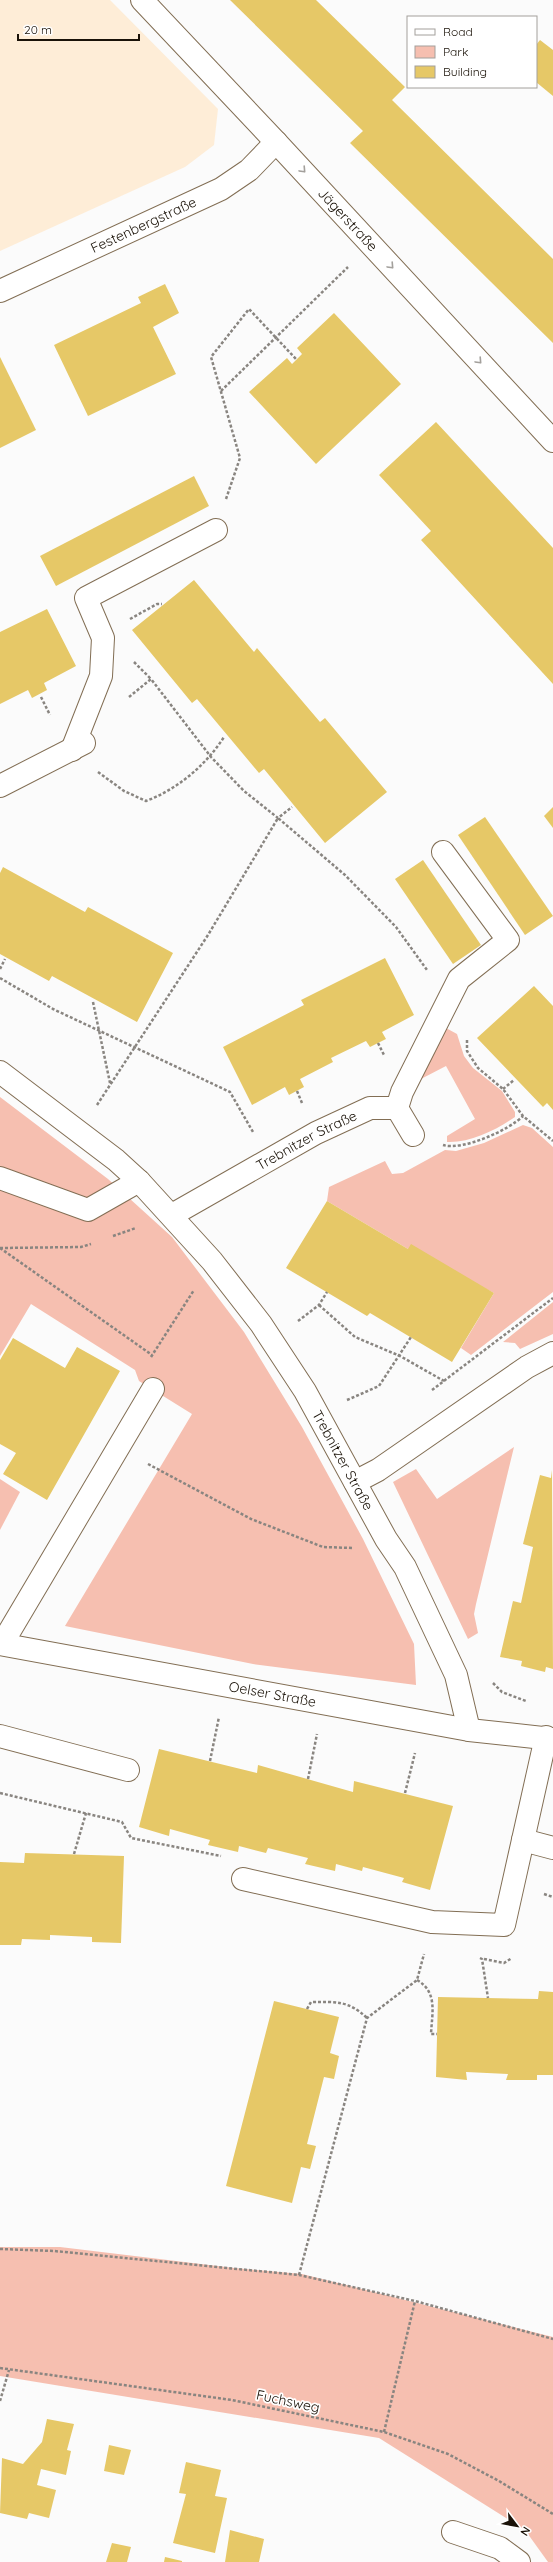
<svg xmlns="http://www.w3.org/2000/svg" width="553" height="2562" font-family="Quicksand,sans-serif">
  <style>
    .built { fill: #feedd7 }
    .green { fill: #f6bfb0 }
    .building { fill: #e6c867 }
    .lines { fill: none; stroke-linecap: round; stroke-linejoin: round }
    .minor-casing { stroke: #826e54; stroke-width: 24 }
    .path { stroke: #898580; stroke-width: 2.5; stroke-dasharray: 3 2; stroke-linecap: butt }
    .minor { stroke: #fff; stroke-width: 22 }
    .oneway { stroke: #a3a09c }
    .labels { text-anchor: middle; stroke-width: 3.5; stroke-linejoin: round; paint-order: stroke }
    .street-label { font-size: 14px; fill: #1a1208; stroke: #fff }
  </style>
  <rect width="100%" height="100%" fill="#fbfbfb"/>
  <!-- built -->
  <path class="built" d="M0,0H110L218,109L214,145L185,167L0,251Z"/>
  <!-- green -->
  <g class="green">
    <path d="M446,1028L457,1034L464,1056L473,1068L502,1091L515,1112V1117C496,1130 471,1143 447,1142V1136L475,1119L446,1066L419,1080Z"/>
    <path d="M0,1097L108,1179L172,1237L244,1332L302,1427L363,1539L414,1644L416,1685L253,1664L65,1626L192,1414L139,1381L135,1370L31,1304L0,1356Z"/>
    <path d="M523,1125L532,1128L553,1147V1292L471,1355L461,1348L494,1293L408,1249L327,1201L329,1187L385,1161L392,1174L403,1173L445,1150L456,1151L484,1143Z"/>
    <path d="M553,1302V1334L520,1349L515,1343L503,1342Z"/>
    <path d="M514,1447L476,1604L474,1614L478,1633L468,1639L393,1482L416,1469L437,1499Z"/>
    <path d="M0,1479L20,1492L0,1530Z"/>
    <path d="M0,2247H60L234,2268L302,2274L553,2337V2562H548L525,2530L379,2438L0,2376Z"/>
  </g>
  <!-- building -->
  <g class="building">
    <path d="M230,0H316L405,87L392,100L553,259V343L350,143L363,131Z"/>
    <path d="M540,40L553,50V96L536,82V45Z"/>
    <path d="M165,284L179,313L153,327L176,374L88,416L54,345L141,303L138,297Z"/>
    <path d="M334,313L401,384L316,464L249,392L287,358L292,364L302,354L297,348Z"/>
    <path d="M0,357L36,430L0,448Z"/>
    <path d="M436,422L553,548V684L421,540L431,531L379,475Z"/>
    <path d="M194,476L209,506L56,586L40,556Z"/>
    <path d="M194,580L254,652L257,648L320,722L325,718L387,792L325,843L264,769L259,773L197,699L192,703L132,630Z"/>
    <path d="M47,609L76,666L44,683L47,690L32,698L28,690L0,704V632Z"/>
    <path d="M553,807V828L544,816Z"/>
    <path d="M485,817L553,916L525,935L458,835Z"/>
    <path d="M423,860L481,945L453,964L395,879Z"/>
    <path d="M3,867L85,912L88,907L173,953L137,1022L52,976L49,981L0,954V873Z"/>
    <path d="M385,958L414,1015L382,1032L386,1039L370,1047L366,1041L331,1058L333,1062L300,1079L304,1087L289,1095L285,1087L252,1105L223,1047L304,1005L301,1000Z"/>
    <path d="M534,986L553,1006V1110L547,1103L543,1107L477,1038Z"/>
    <path d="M327,1201L408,1249L411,1244L494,1293L452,1362L370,1313L367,1316L286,1268Z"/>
    <path d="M13,1338L65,1368L77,1347L120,1371L47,1500L3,1474L16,1453L0,1444V1360Z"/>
    <path d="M552,1470L553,1669L546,1667L545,1672L521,1666L522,1661L500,1657L513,1601L521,1603L533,1547L523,1544L540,1475L551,1478Z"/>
    <path d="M159,1749L257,1773L258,1765L353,1792L354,1781L453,1806L430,1890L402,1882L404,1878L363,1867L362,1871L336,1864L335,1871L305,1864L308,1858L268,1848L266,1853L239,1846L238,1852L208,1845L210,1840L170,1829L169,1836L139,1827Z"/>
    <path d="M25,1853L124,1856L121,1943L92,1942V1937L50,1935V1940L22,1939L21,1945H0V1862L24,1863Z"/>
    <path d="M539,1991L553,1992V2075H537V2080H506L508,2074L466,2072L467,2080L436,2077L438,1997L538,1999Z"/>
    <path d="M274,2001L339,2017L330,2053L339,2056L334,2079L324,2077L307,2144L316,2146L310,2169L301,2167L292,2203L226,2186Z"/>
    <path d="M47,2419L74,2424L67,2450L71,2451L66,2475L41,2469L37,2485L56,2490L49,2518L29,2513L27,2519L0,2513L2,2458L23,2464L42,2442Z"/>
    <path d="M109,2445L131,2450L124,2475L104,2471Z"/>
    <path d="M186,2462L221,2470L215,2496L227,2498L215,2553L173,2543L186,2494L179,2493Z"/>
    <path d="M230,2530L264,2539L259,2562H225Z"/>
    <path d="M112,2543L131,2547L127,2562H106Z"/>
    <path d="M165,2557L182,2561V2562H164Z"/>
  </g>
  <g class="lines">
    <!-- minor casing -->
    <g class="minor-casing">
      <g id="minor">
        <path id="s1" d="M142,0L276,142L553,441"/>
        <path id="s2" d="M0,291L221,189L249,170L276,142"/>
        <path d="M72,750L101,676L103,638L86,598L216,530"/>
        <path d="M0,786L84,743"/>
        <path id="s3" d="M0,1072L116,1160L139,1181L212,1261L261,1324L305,1391L386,1539L405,1567L456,1675L469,1730"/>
        <path d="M397,1108L402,1092L459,979L508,940L443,852"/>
        <path d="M0,1178L88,1210L139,1181"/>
        <path id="s4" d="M172,1215L316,1133L370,1108H397L413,1135"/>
        <path d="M355,1482L378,1470L527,1367L553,1353"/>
        <path id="s5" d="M0,1644L469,1730L553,1739"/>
        <path d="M2,1644L153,1389"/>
        <path d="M0,1736L128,1770"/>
        <path d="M523,1840L553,1848"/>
        <path d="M243,1879L432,1922L504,1925L546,1737"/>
        <path d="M453,2532L500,2548L519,2562"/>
      </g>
    </g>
    <!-- path -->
    <g class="path">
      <path d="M221,391L348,267"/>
      <path d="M226,499L240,458L211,357L249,309L296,359"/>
      <path d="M130,619L157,604H162"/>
      <path d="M134,662L151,679"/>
      <path d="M41,697L50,715"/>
      <path d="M129,697L151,679L211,757L244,791L278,818L292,807"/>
      <path d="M98,772L124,791L146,801C178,789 206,765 224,737"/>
      <path d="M0,969L5,959"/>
      <path d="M0,978L53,1009L230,1092L253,1132"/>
      <path d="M93,1002L110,1083"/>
      <path d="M467,1040V1051L478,1068L503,1089L523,1116L553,1141"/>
      <path d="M378,1043L384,1055"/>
      <path d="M503,1089L514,1080"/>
      <path d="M297,1091L302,1103"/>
      <path d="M97,1105L208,935L278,818L345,875L396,927L427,970"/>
      <path d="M443,1145C463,1151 509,1130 523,1116"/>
      <path d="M113,1236L136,1228"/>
      <path d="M0,1248L152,1355"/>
      <path d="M0,1248L81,1247L91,1244"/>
      <path d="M319,1305L355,1337L400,1356L444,1381"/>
      <path d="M298,1321L319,1305L327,1292"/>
      <path d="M151,1357L194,1290"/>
      <path d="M432,1390L553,1298"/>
      <path d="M347,1400L379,1386L411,1337"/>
      <path d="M148,1464L251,1519L323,1547L353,1548"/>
      <path d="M493,1683L502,1692L526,1701"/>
      <path d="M210,1761L219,1717"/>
      <path d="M308,1779L317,1734"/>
      <path d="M0,1793L122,1822L131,1838L221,1856"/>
      <path d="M405,1793L415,1753"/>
      <path d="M74,1854L86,1813"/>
      <path d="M544,1894L553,1897"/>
      <path d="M480,1958L482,1959L488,1998"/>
      <path d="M484,1959L504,1963L512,1958"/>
      <path d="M417,1980C438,1992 432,2013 431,2034H437"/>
      <path d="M307,2009L311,2002C336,2002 348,2000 367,2018"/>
      <path d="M0,2249L54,2251L299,2275L415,2301L553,2339"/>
      <path d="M299,2275L367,2018L417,1980L424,1954"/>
      <path d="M0,2368L232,2400L384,2432L448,2454L499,2481L553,2514"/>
      <path d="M0,2401L9,2370"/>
      <path d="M384,2432L415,2301"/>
    </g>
    <!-- minor -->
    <use href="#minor" class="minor"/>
  </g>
  <!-- one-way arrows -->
  <defs><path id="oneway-chevron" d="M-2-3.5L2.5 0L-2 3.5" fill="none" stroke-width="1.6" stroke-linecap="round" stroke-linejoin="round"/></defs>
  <g class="oneway">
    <use href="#oneway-chevron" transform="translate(303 170) rotate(47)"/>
    <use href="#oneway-chevron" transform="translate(391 266) rotate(47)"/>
    <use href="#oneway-chevron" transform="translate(479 361) rotate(47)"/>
  </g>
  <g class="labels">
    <!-- street labels -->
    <g class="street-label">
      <text dy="5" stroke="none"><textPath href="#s1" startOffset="301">Jägerstraße</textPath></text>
      <text dy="5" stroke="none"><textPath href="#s2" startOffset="158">Festenbergstraße</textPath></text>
      <text dy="5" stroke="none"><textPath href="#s4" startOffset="154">Trebnitzer Straße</textPath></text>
      <text dy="5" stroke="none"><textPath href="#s3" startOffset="524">Trebnitzer Straße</textPath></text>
      <text dy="5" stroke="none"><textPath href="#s5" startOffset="277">Oelser Straße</textPath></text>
      <text transform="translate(288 2401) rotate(12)" y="5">Fuchsweg</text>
    </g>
  </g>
  <!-- legend -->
  <rect x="407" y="16" width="130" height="72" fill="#ffffff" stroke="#a3a09c"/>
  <rect x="415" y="29" width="20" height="6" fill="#ffffff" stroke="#a3a09c"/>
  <text x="443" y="36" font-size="12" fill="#1a1208">Road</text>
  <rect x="415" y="46" width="20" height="12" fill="#f6bfb0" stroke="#a3a09c"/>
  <text x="443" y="56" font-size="12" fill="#1a1208">Park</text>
  <rect x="415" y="66" width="20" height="12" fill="#e6c867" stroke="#a3a09c"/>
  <text x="443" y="76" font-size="12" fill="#1a1208">Building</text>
  <!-- north arrow -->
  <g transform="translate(517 2526) rotate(122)" stroke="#ffffff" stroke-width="3" paint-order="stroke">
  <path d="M0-3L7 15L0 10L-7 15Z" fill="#1a1208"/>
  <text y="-6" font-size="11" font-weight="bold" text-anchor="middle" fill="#1a1208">N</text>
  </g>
  <!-- scale -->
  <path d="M18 34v6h121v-6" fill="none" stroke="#1a1208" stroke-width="2"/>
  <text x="24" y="34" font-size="12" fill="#1a1208" stroke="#ffffff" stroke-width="3" paint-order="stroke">20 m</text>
</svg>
